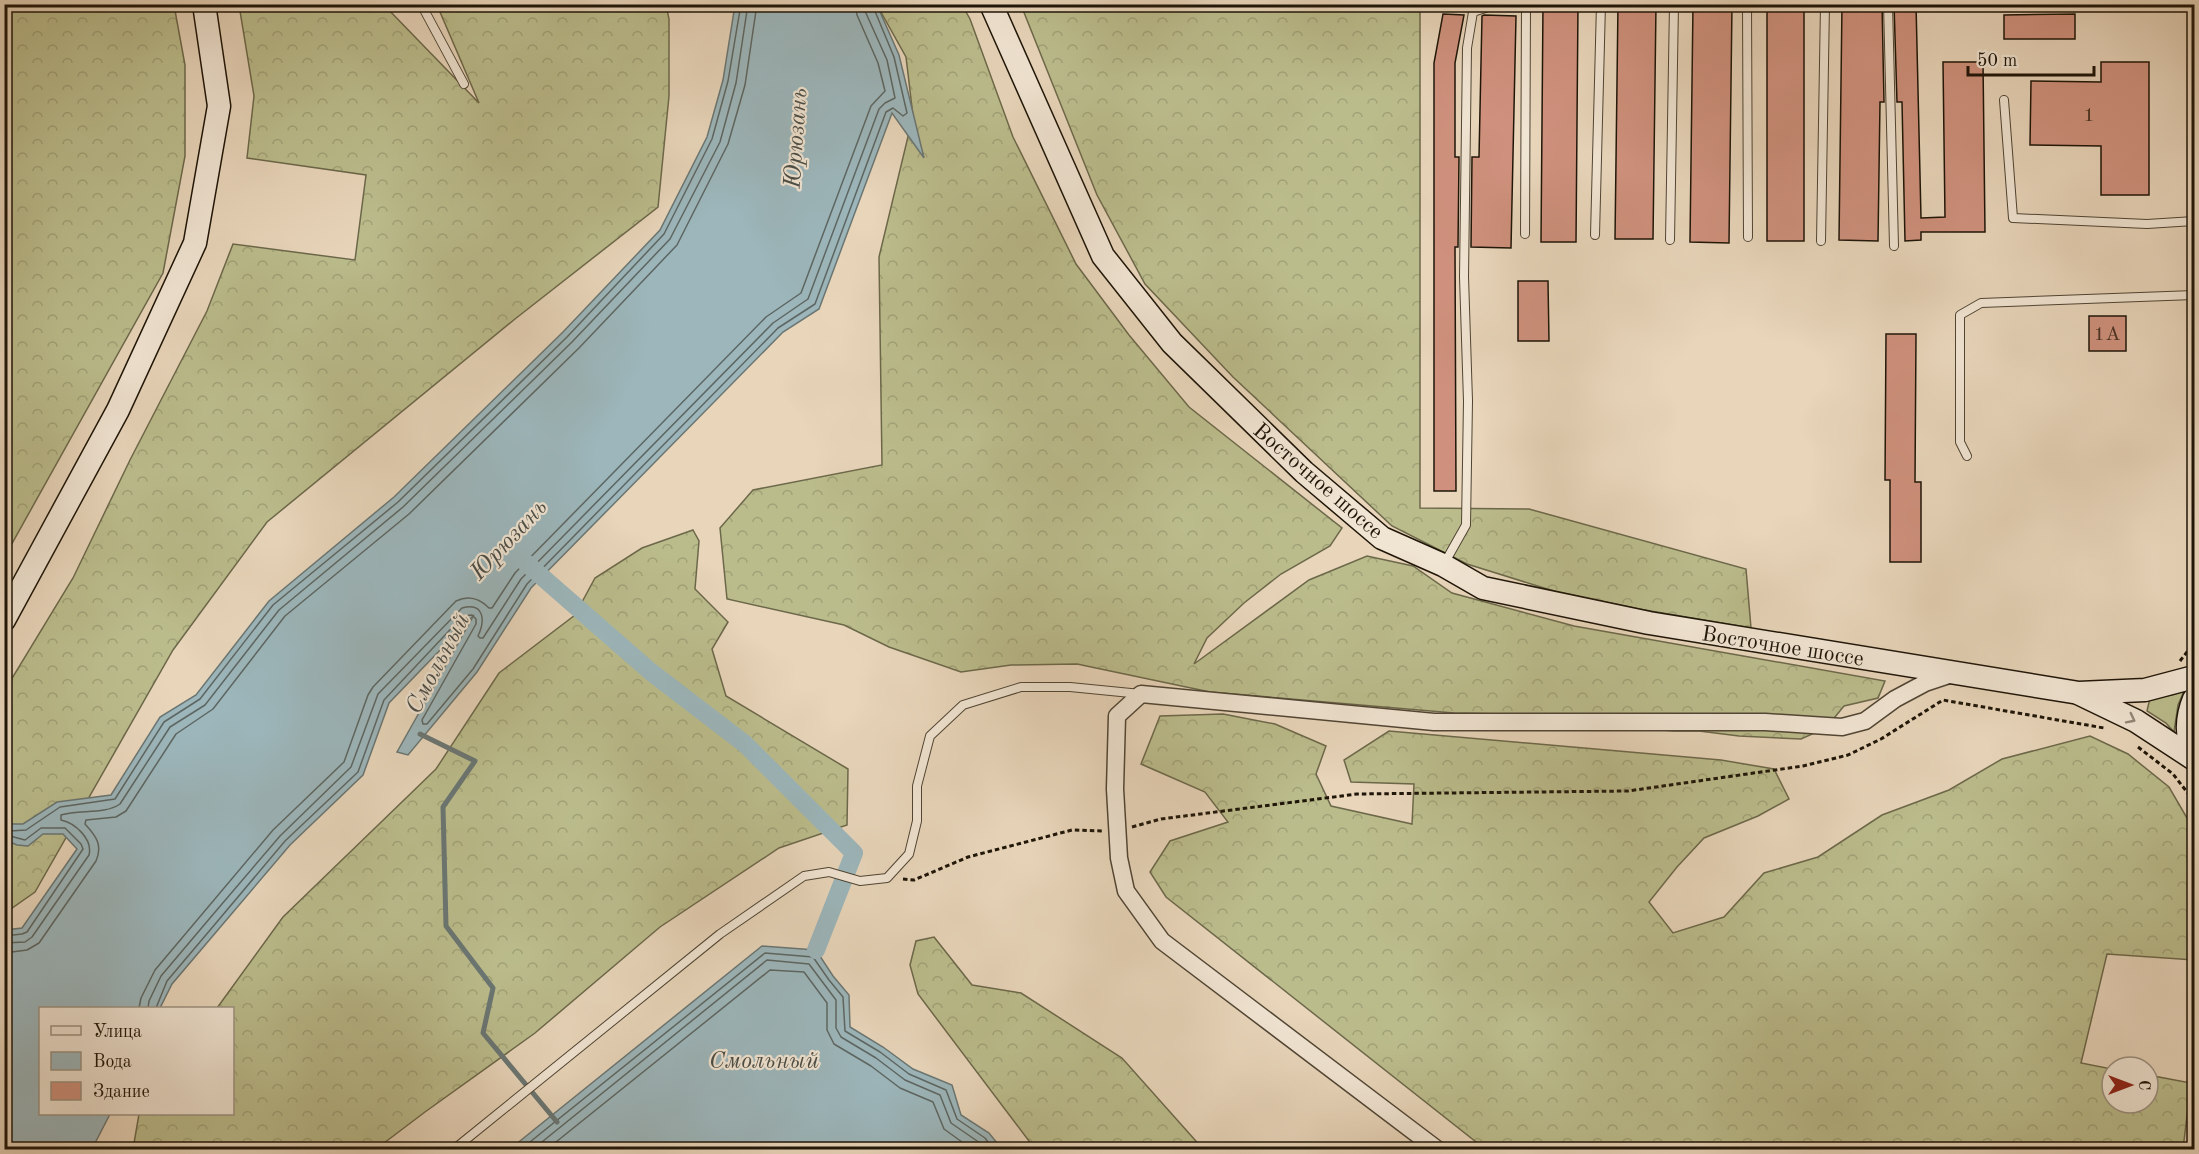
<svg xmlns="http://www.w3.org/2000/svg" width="2199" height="1154" font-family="'Old Standard TT',serif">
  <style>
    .green { fill: #bbbc8c; stroke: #6c684a; stroke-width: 1.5 }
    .forest { fill: url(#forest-crowns); stroke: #6c684a; stroke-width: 1.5 }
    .water { fill: #9cb6bb; stroke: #6a7673; stroke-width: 1.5 }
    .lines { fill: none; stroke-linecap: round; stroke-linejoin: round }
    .shore { stroke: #5d6662; stroke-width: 1.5 }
    .stream { stroke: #6a7673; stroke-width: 5 }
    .canal { stroke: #9cb6bb; stroke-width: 18 }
    .building { fill: #cf917d; stroke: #1e1508; stroke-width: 1.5 }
    .lane-casing { stroke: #504534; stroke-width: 10 }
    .street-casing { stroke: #504534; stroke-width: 19 }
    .secondary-casing { stroke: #1e1508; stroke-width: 25 }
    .path { stroke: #1e1508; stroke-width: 3; stroke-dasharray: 4.5 3; stroke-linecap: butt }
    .lane { stroke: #f0e4d2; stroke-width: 8 }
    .street { stroke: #f0e4d2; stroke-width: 16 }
    .secondary { stroke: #f0e4d2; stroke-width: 22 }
    .oneway { stroke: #928777 }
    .labels { text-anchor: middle; stroke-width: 4.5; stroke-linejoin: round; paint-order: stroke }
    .number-label { font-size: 20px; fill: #4a3425 }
    .street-label { font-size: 22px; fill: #1e1508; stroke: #f0e4d2 }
    .water-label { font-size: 24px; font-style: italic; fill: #4a4d47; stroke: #f0e4d2 }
  </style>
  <defs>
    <pattern id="forest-crowns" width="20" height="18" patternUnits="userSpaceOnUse" patternTransform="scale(1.5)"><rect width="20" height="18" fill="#bbbc8c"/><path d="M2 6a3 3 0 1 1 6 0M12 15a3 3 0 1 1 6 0" fill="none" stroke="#a0a177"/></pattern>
  </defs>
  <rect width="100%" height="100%" fill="#e8d5ba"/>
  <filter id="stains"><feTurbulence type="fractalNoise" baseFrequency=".00333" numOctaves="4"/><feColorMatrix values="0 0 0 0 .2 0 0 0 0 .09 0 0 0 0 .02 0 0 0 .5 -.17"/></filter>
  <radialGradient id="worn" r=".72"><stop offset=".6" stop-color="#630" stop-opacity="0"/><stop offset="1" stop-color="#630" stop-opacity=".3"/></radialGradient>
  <!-- green -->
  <path class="green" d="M2184,691L2178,705L2174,732L2166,723L2147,711L2150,698L2172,695Z"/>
  <!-- forest -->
  <g class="forest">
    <path d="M5,4L174,5L185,65V156L163,273L5,556Z"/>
    <path d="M239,5H384L479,103L437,5H666L669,19V96L658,207L515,319L267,522L173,650L35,892L5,913V687L8,685L73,578L130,460L207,311L233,244L355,260L366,175L247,158L254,96Z"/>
    <path d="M877,5H962L970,19L1013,137L1076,264L1129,335L1189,407L1342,528L1330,546L1281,574L1244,603L1207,638L1194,664L1309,580L1367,556L1413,566L1452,593L1574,626L1885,681L1878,698L1844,706L1826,728L1801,739L1739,736L1699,731H1674L1597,725L1503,714L1454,713L1210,692L1077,664L1011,665L961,672L889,647L844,625L727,599L720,528L753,490L882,465L879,257L913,116L906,57Z"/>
    <path d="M1021,5H1420V508L1529,509L1746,569L1751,628L1639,609L1557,592L1467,564L1392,526L1233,377L1145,284L1097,195Z"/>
    <path d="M693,530L699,541L695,589L728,622L712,649L726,696L848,769L847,825L779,848L660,927L535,1033L425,1112L376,1149H133L139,1114H232V1008H217L283,917L436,769L499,673L575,615L595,578L642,548Z"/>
    <path d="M1223,714L1275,724L1326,746L1316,774L1331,806L1412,824L1414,784L1351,782L1344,760L1389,731L1721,760L1774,769L1789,799L1758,816L1704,838L1677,867L1649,902L1673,933L1724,917L1764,873L1818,857L1882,815L1949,790L2002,759L2090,736L2128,754L2169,787L2194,830V960L2107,954L2081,1063L2112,1069V1103H2148V1075L2191,1083L2183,1149H1485L1166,897L1150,872L1170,841L1228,822L1205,792L1141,764L1160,716Z"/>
    <path d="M934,937L972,985L1021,993L1122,1058L1203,1149H1035L918,994L910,965L916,941Z"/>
  </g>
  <!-- water -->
  <g class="water">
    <path d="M735,5H877L899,55L924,158L892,113L819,309L783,332L531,588L477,672L408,755L397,752L474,615L389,703L363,775L290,845L172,984L160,1008H40V1114H110L92,1149H5V930L22,928L77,849L63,834H43L28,846L17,845L5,840V824H23L57,802L111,795L160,717L196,695L269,601L394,497L563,332L660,230L707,137L723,80Z"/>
    <path d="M762,946L816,950L833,976L849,995L850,1027L883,1047L913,1069L952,1085L961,1115L989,1133L1002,1149H510Z"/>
  </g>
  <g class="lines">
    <!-- shore -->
    <g class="shore">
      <path d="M4,936L22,934L27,932L83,849L81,844L65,828H41L25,840L10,836V831L26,830L60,807L115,799L164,722L200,699L273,605L398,502L567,337L664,234L712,139L728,81L741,4"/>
      <path d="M4,943L25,942L32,937L89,855C93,839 75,823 61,820V815C79,809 104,815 120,804L170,727L205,705L279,610L403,507L572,342L670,239L720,142L736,83L748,4"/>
      <path d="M4,953L27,950L39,943L96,861C103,845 96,836 85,824L86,820L116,817L126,811L176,734L213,709L285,616L409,514L579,348L677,245L728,144L745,85L757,4"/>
      <path d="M139,1008L141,998L155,970L273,830L344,762L368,695L373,687L456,601C469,595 479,598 489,608H492L515,573L766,317L801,293L871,106L885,91L878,63L857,15L855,4"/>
      <path d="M148,1008L149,1001L161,976L210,918L280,836L351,767L378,694L462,608C485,602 485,621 478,636L480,638H483L521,579L773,323L808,299L879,109L885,103L895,98L887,60L865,11L864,4"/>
      <path d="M156,1008L167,981L216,923L285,841L358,772L384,700L463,616L472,615L476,619V624L422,720L423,724H427L473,669L527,584L778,328L815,304L886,112L893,108L903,116L907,113L894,57L872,4"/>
      <path d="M520,1150L765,953L813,957L829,980L843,997L845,1031L880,1052L909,1074L946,1090L957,1119L985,1138L994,1150"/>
      <path d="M532,1150L767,960L809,964L836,1000V1028L841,1037L876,1058L905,1080L940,1095L951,1123L980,1143L985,1150"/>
      <path d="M546,1150L770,970L804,972L827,1003V1030L834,1044L871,1066L900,1088L933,1102L944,1129L973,1150"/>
    </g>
    <!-- stream -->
    <path class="stream" d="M420,734L475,761L443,807L446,926L493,988L483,1033L557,1122"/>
    <!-- canal -->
    <path class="canal" d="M525,562L651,672L745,744L854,853L816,950"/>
  </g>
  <!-- building -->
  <g class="building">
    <path d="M1543,4H1578L1576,242H1541Z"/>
    <path d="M1618,4H1656L1653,239H1615Z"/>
    <path d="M1693,4H1732L1729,243L1690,242Z"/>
    <rect x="1767" y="4" width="37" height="237"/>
    <path d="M1842,4H1882L1884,102H1880L1878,241L1839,240Z"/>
    <path d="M1894,4H1916L1921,218L1945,217L1943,62H1983L1985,232H1921V240L1905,241L1902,102H1897Z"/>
    <path d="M1443,14L1464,15L1455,63V157H1459L1458,247H1455L1456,491H1434V63Z"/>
    <path d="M2075,14V39H2004V15Z"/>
    <path d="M1484,15L1516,16L1511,248L1471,247L1472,157H1479L1482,16Z"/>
    <path d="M2101,62H2149V195H2101V146L2030,145L2031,81L2101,82Z"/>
    <path d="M1518,281H1548L1549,341H1518Z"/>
    <rect x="2089" y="316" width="37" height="35"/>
    <path d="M1886,334H1916L1915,482H1921V562H1890V480H1885Z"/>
  </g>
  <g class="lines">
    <!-- lane casing -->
    <g class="lane-casing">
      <g id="lane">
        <path d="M421,4L464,84"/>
        <path d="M1747,4L1748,237"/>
        <path d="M1888,4L1894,246"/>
        <path d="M2004,100L2013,218L2147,224L2194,221"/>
        <path d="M1525,234L1526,4"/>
        <path d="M1595,235L1601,4"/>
        <path d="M1670,240L1674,4"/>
        <path d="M1821,241L1825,4"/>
        <path d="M1967,456L1960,442V315L1981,303L2194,295"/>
        <path d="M1444,564L1466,525L1468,401L1464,277L1467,48L1473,12L1498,4"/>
        <path d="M453,1150L720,934L804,876L829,872L860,881L887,878L909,854L917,821V786L930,736L963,705L1021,687H1070L1141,694"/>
      </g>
    </g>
    <!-- street casing -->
    <g class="street-casing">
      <path id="street" d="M1438,1150L1162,941L1126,891L1119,858L1115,789L1117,716L1141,694L1434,722H1765L1842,727L1865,721L1895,699L1925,683L1952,674"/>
    </g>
    <!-- secondary casing -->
    <g class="secondary-casing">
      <g id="secondary">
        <path d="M991,4L1103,256L1172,343L1304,472L1382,538L1443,565L1483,588L1649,623L2079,693L2145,690L2194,677"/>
        <path d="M4,620L118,410L195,243L219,106L204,4"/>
        <path d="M2080,694L2136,721L2194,759"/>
        <path d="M2194,699C2187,716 2185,735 2194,753"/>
      </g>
    </g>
    <!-- path -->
    <g class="path">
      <path d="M2180,661L2194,643"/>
      <path d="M2138,747L2173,774L2194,801"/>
      <path d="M1132,827L1161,819L1357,794L1628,791L1803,766L1848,755L1881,739L1943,700L2104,728"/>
      <path d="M903,879L914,880L968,857L1072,830L1102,831"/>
    </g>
    <!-- lane -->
    <use href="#lane" class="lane"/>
    <!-- street -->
    <use href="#street" class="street"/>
    <!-- secondary -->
    <use href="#secondary" class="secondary"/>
  </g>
  <!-- one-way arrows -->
  <defs><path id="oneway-chevron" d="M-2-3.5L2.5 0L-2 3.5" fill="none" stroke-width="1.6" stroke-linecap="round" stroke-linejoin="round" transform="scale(1.5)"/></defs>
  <use class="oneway" href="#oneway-chevron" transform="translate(2131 719) rotate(27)"/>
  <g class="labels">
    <!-- number labels -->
    <g class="number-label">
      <text x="2089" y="121">1</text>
      <text x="2107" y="340">1А</text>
    </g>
    <!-- street labels -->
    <g class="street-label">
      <text transform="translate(1319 480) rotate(41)" y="8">Восточное шоссе</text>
      <text transform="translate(1783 645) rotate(9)" y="8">Восточное шоссе</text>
    </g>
    <!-- water labels -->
    <g class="water-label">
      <text transform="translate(795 138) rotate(-86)" y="8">Юрюзань</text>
      <text transform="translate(508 539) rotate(-47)" y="8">Юрюзань</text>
      <text transform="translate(437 663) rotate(-62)" y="8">Смольный</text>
      <text x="764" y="1068">Смольный</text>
    </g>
  </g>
  <!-- margin -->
  <rect width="2199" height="1154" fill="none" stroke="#e8d5ba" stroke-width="24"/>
  <rect x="6" y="6" width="2187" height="1142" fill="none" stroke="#1e1508" stroke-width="3"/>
  <rect x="12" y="12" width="2175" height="1130" fill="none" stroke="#1e1508" stroke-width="1.5"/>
  <!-- legend -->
  <rect x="39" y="1007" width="195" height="108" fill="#f0e4d2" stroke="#9c9181" stroke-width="1.5"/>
  <rect x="51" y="1026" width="30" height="9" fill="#f0e4d2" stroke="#9c9181" stroke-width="1.5"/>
  <text x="93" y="1037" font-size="18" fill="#1e1508">Улица</text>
  <rect x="51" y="1052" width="30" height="18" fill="#9cb6bb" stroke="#9c9181" stroke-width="1.5"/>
  <text x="93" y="1067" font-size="18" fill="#1e1508">Вода</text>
  <rect x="51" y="1082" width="30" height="18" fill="#cf917d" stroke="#9c9181" stroke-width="1.5"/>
  <text x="93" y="1097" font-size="18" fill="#1e1508">Здание</text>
  <!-- north arrow -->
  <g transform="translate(2130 1085) rotate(90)"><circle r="28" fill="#f0e4d2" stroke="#9c9181" stroke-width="1.5"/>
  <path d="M0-4.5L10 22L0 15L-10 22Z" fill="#8f2418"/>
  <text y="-9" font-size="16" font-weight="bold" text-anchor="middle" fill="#1e1508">С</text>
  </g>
  <!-- scale -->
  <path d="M1968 66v9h126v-9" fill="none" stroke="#1e1508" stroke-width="3"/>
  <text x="1977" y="66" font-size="18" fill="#1e1508" stroke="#f0e4d2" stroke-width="4.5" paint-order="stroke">50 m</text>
  <rect width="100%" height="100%" filter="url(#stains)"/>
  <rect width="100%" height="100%" fill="url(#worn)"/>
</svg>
